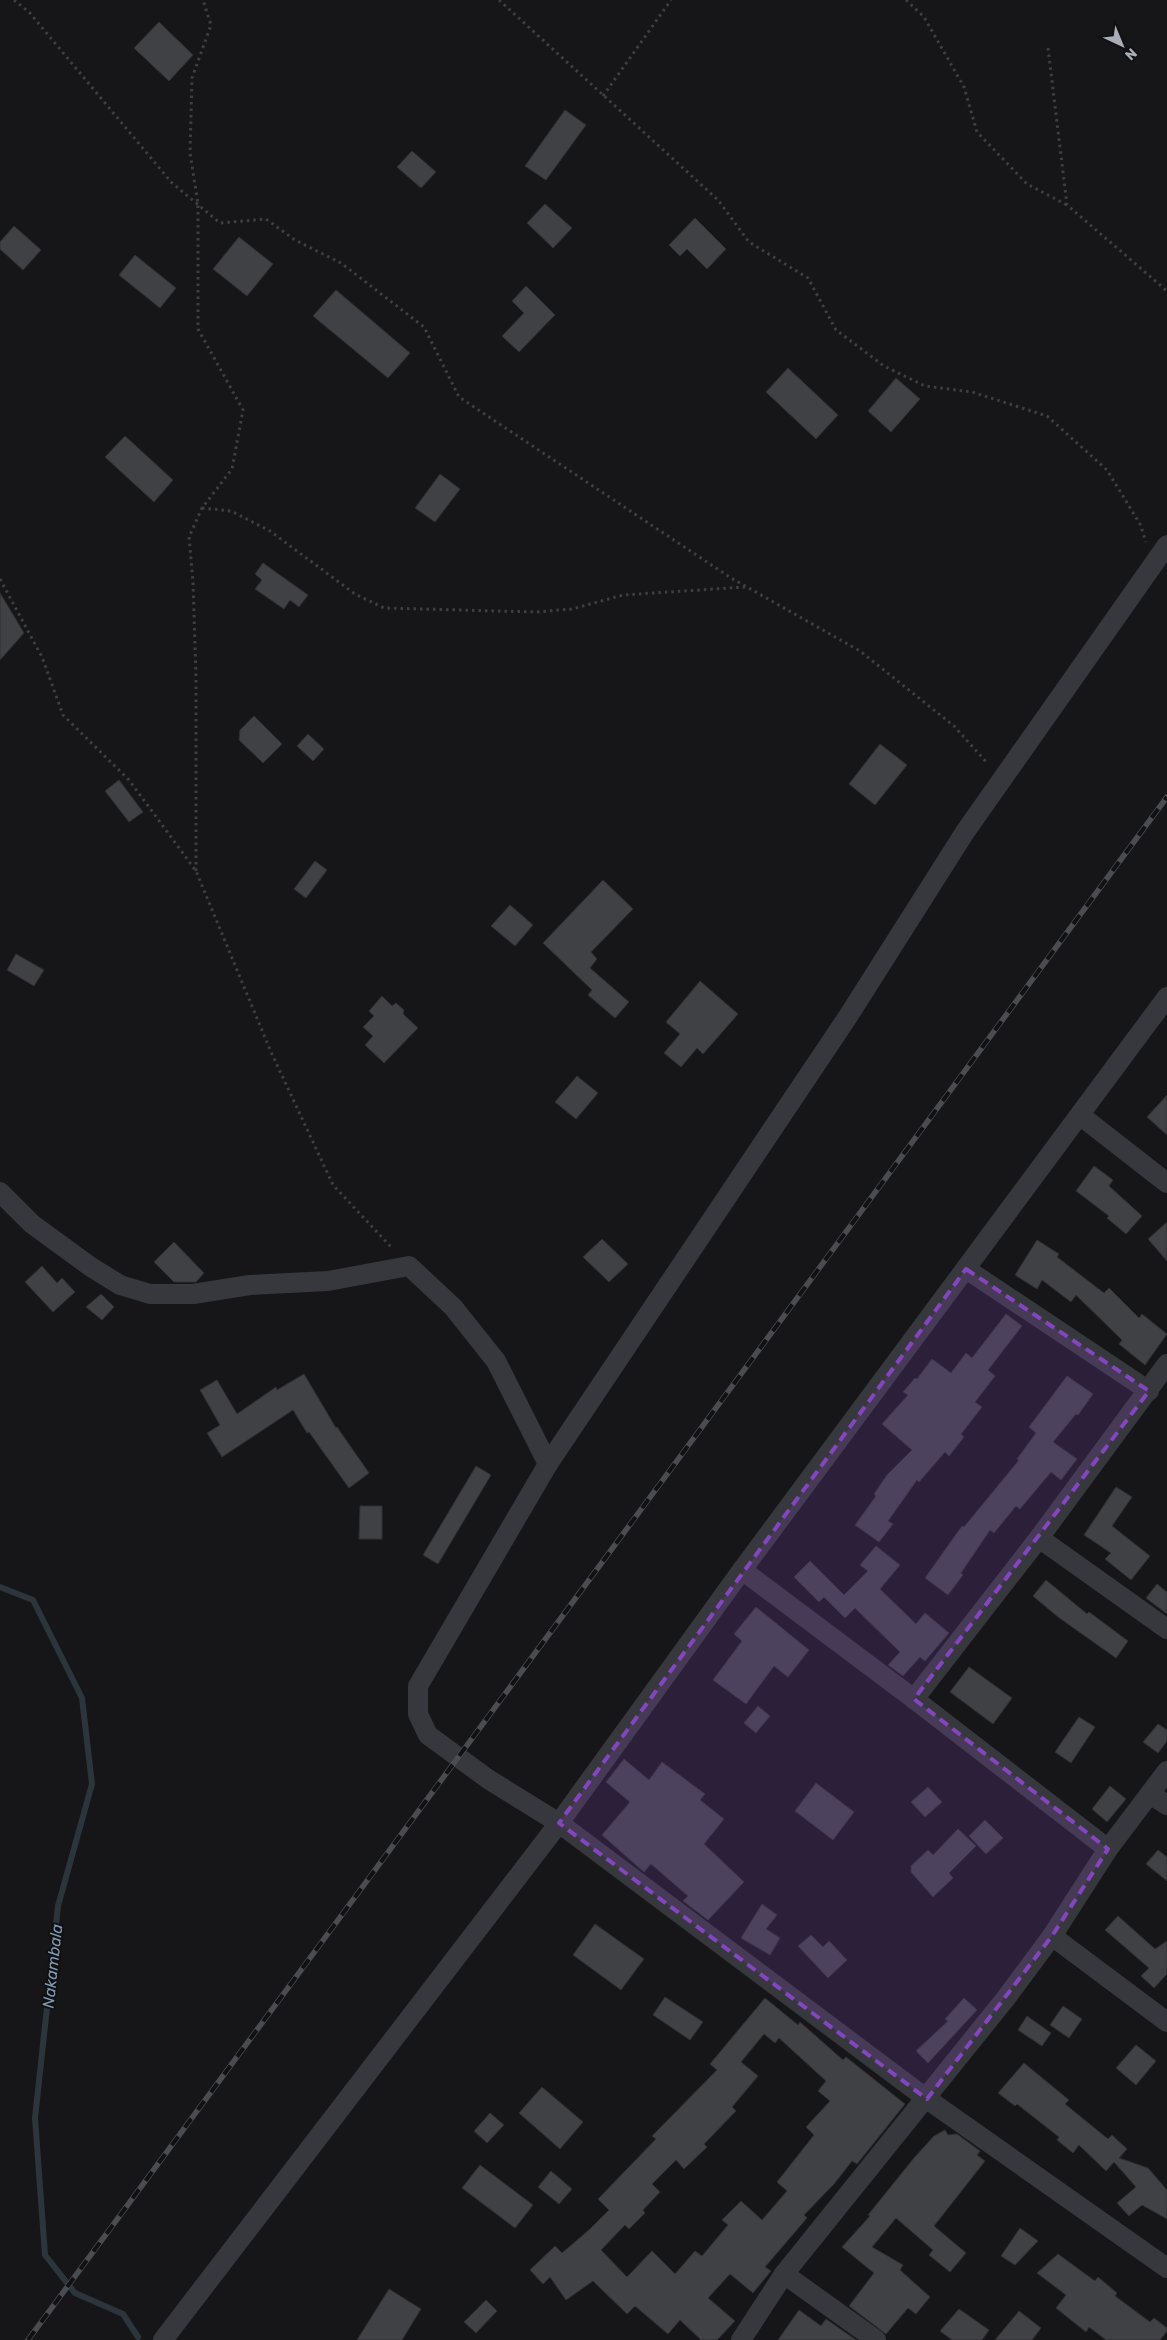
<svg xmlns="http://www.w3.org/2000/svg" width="1167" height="2340" font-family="Rubik,sans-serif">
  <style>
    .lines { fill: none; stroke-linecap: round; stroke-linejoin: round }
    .stream { stroke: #2c353c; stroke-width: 6 }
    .building { fill: #404145; stroke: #303034; fill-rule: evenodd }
    .path { stroke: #3d3f44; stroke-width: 3; stroke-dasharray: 2.5 4; stroke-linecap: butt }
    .minor { stroke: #37383d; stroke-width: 20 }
    .rail-casing { stroke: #4a4c52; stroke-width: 5.5 }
    .rail { stroke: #111113; stroke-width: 4; stroke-dasharray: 11; stroke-linecap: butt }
    .marked { fill: #8446be; fill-opacity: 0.2; stroke: #8446be; stroke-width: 4; stroke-dasharray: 10 6; stroke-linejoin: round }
    .labels { text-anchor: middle; stroke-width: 4; stroke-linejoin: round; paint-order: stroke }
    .water-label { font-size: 16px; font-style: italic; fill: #7f9bb3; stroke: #111113 }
  </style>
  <rect width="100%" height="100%" fill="#161618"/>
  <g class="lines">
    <!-- stream -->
    <path class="stream" d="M0,1587L33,1600L82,1698L92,1784L58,1906L35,2118L45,2255L75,2293L123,2314L138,2337"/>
  </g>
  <!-- building -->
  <g class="building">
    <path d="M159,22L193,55L169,81L134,48Z"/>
    <path d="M565,110L586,125L546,180L525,166Z"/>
    <path d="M412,151L436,172L421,188L397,167Z"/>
    <path d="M545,204L572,228L553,248L527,223Z"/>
    <path d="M695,218L726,249L707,269L687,249L680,256L669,245Z"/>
    <path d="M14,226L41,250L23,270L0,249V242Z"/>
    <path d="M239,237L273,264L247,296L213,269Z"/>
    <path d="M135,255L176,288L160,308L119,275Z"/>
    <path d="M526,286L555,315L519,352L502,336L524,313L512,301Z"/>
    <path d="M336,290L410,353L388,378L313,316Z"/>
    <path d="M788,368L838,415L816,439L766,392Z"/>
    <path d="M896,378L920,399L891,432L868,411Z"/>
    <path d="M125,436L173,480L154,502L105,457Z"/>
    <path d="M440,474L460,489L435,522L415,508Z"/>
    <path d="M263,563L308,595L299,607L290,600L284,609L255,589L262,580L255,574Z"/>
    <path d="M0,593L24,633L0,660Z"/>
    <path d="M254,716L282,744L263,763L239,740L240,730Z"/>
    <path d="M308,734L324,749L313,761L297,746Z"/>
    <path d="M880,744L907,765L875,805L849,784Z"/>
    <path d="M119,780L143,812L129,822L105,791Z"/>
    <path d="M315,861L327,870L306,898L294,889Z"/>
    <path d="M603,880L633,909L591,952L597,959L590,968L629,1002L615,1018L588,995L592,990L543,943Z"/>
    <path d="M510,905L533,925L515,946L491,926Z"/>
    <path d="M16,954L44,970L34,986L7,970Z"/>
    <path d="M700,981L738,1014L703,1054L697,1048L681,1067L664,1053L680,1034L666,1022Z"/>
    <path d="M382,996L392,1006L396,1003L404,1010L403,1014L418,1028L384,1063L365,1045L373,1036L363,1027L374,1016L369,1011Z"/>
    <path d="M577,1076L598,1093L576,1119L555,1102Z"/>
    <path d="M1167,1095V1135L1147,1117Z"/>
    <path d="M1094,1166L1113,1180L1109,1186L1142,1216L1126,1234L1107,1218L1109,1216L1076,1191Z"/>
    <path d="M1167,1222V1261L1148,1239Z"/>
    <path d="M602,1239L628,1264L609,1282L583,1257Z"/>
    <path d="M1037,1240L1059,1254L1057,1257L1104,1293L1109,1288L1139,1318L1142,1314L1167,1334L1145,1365L1119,1344L1122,1340L1076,1295L1071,1302L1042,1280L1037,1289L1015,1275Z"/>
    <path d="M174,1242L204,1273L196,1282H174L154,1262Z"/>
    <path d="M42,1266L57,1283L62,1278L75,1292L53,1312L25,1282Z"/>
    <path d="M101,1294L114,1307L102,1320L86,1307Z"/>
    <path d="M1006,1314L1022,1326L988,1370L995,1376L975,1402L982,1407L961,1434L964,1437L949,1456L945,1452L919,1482L917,1480L888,1521L893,1524L879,1542L855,1525L876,1496L874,1494L887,1475L912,1450L882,1424L908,1395L903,1392L915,1378L917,1379L932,1359L951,1373L966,1353L972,1358Z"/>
    <path d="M304,1374L336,1428L337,1427L369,1473L349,1488L309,1432L307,1433L293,1410L222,1457L207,1433L220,1425L200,1390L217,1380L237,1414L276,1387L277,1390Z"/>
    <path d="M1067,1376L1093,1394L1078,1415L1076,1414L1053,1442L1077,1459L1061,1480L1051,1472L1020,1509L1016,1506L994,1533L990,1530L961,1573L963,1575L948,1595L925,1578L962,1526L964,1527L1019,1460L1017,1459L1036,1433L1029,1427Z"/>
    <path d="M476,1466L491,1475L438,1564L423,1555Z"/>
    <path d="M1116,1487L1132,1497L1112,1526L1150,1556L1131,1580L1105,1559L1111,1553L1084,1535Z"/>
    <path d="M360,1506H382V1539H359Z"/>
    <path d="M876,1546L900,1565L880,1589L916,1624L925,1613L949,1633L925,1661L920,1657L903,1676L888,1665L900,1652L855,1608L845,1618L824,1597L819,1602L794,1577L810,1561L844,1595L868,1571L860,1565Z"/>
    <path d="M1046,1580L1087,1614L1089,1612L1128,1641L1116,1658L1058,1617L1033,1596Z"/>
    <path d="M1157,1584L1167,1592V1614L1146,1598Z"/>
    <path d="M756,1607L809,1650L788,1677L774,1666L746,1704L713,1680L742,1641L734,1634Z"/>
    <path d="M969,1667L1012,1698L993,1724L950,1692Z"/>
    <path d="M758,1706L770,1716L756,1733L744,1723Z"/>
    <path d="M1079,1717L1095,1727L1071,1763L1055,1752Z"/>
    <path d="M1158,1724L1167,1730V1741L1158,1753L1143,1742Z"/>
    <path d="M624,1759L649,1780L662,1762L705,1794L700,1800L724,1819L704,1844L744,1882L708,1920L683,1901L688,1896L651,1864L644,1872L602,1835L630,1802L606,1782Z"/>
    <path d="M816,1783L854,1812L833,1840L795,1811Z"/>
    <path d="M1110,1786L1126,1799L1107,1822L1092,1809Z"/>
    <path d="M928,1787L942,1802L925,1817L911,1802Z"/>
    <path d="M985,1820L1003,1838L986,1854L969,1836Z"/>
    <path d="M958,1829L976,1846L949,1873L953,1878L933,1897L911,1872V1866L928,1850L933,1855Z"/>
    <path d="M1158,1850L1167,1857V1881L1146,1864Z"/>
    <path d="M762,1904L777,1915L766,1929L780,1938L770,1955L741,1938Z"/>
    <path d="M1118,1916L1155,1949L1167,1941V1974L1154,1988L1141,1976L1149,1968L1105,1930Z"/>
    <path d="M595,1924L644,1959L621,1990L573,1955Z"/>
    <path d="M811,1935L823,1947L829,1941L847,1960L828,1978L798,1946Z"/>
    <path d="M665,1997L703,2022L690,2040L653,2015Z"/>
    <path d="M765,1998L798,2025L800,2022L843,2060L846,2057L905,2104L857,2164L852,2161L834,2184L804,2215L807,2218L765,2267L771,2271L753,2293L730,2274L708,2298L735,2321L717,2340H701L680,2320L668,2334L635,2306L627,2314L593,2281L566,2300L550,2277L543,2284L530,2270L555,2246L562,2253L590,2229L609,2210L598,2199L656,2139L652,2136L717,2070L710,2064ZM764,2034L775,2043L779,2038L826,2081L818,2091L830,2101L806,2127L814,2135L777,2182L787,2191L762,2220L741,2201L722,2220L728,2225L702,2256L695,2251L675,2274L652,2251L627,2277L601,2250L625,2225L629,2229L645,2213L643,2210L660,2192L652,2184L676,2160L684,2169L707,2147L704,2144L736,2111L732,2107L758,2076L741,2062Z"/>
    <path d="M964,1998L977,2010L928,2063L916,2051L948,2021L945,2019Z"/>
    <path d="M1063,2006L1082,2019L1069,2038L1050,2025Z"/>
    <path d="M1027,2016L1051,2033L1042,2046L1018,2030Z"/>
    <path d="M1136,2045L1156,2061L1136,2085L1116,2068Z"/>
    <path d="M1024,2063L1069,2100L1065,2104L1108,2139L1112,2135L1127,2149L1119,2158L1148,2168L1167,2190V2219L1142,2205L1129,2216L1117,2203L1136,2187L1114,2162L1106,2171L1079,2145L1073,2153L1057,2140L1059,2137L1017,2104L1015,2106L998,2093Z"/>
    <path d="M542,2087L583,2122L560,2149L519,2113Z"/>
    <path d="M490,2113L504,2125L487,2143L474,2131Z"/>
    <path d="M945,2130L948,2135L957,2134L980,2151L977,2155L985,2161L934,2226L966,2253L950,2272L929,2255L933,2250L896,2218L872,2247L903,2265L900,2270L930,2297L916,2314L908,2308L886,2334L849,2306L874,2273L842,2247L870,2216L868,2215L914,2158L934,2136Z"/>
    <path d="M480,2165L533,2205L515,2228L462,2188Z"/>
    <path d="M551,2171L572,2189L559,2204L538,2187Z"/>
    <path d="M1020,2228L1038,2241L1015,2265L1001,2256Z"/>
    <path d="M1058,2254L1095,2281L1098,2277L1117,2293L1115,2296L1150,2322L1154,2318L1167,2328V2331L1160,2340H1106L1089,2327L1086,2332L1056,2308L1066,2295L1037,2273Z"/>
    <path d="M389,2289L421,2309L402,2340H357Z"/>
    <path d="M486,2300L497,2311L476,2333L464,2322Z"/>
    <path d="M959,2309L989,2330L982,2340H952L940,2331Z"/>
    <path d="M799,2310L821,2326L826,2319L856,2340H778Z"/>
    <path d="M1019,2311L1041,2328L1032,2340H995Z"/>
  </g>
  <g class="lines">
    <!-- path -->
    <g class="path">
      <path d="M14,0L29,12L171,182L220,223L266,219L295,240L341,263L424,327L459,397L731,578L860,651L954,726L988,764"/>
      <path d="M499,0L718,200L749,242L808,278L836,330L884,366L925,386L972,392L1047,416L1107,470L1140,524L1146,542"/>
      <path d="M906,0L924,17L964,87L977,132L1027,184L1067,205"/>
      <path d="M1048,48L1067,205L1167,291"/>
      <path d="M603,96L671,0"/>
      <path d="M202,508L231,511L270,531L355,594L384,608L536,612L572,609L623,595L745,587"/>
      <path d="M0,579L42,657L63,715L129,780L196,871L271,1052L333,1185L393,1249"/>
      <path d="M196,871V678L193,582L189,537L202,508L232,469L243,410L198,329V204L190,153L192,78L211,25L203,0"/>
    </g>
    <!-- minor -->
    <g class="minor">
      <path d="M1167,545L965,832L847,1018L548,1464L418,1686V1714L428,1735L488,1779L559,1823L927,2099L1167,2268"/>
      <path d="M1081,1116L1167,1183"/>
      <path d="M0,1192L32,1224L91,1267L120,1285L150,1294H193L250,1285L328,1281L409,1266L453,1307L496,1361L548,1464"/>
      <path d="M966,1269L1149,1391"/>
      <path d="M1039,1538L1167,1629"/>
      <path d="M742,1570L914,1699L1108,1849"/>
      <path d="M914,1699L1039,1538L1167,1364"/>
      <path d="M1150,1794L1167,1805"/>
      <path d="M1052,1936L1167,2022"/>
      <path d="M784,2274L876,2340"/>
      <path d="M163,2340L559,1823L742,1570L1167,997"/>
      <path d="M741,2340L784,2274L1006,1998L1052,1936L1108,1849L1167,1771"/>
    </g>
    <!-- rail casing -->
    <g class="rail-casing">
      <path id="rail" d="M28,2340L1167,797"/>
    </g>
    <!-- rail -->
    <use href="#rail" class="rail"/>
  </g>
  <!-- marked area -->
  <path class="marked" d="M966,1269L1149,1391L914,1699L1108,1849L1052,1936L927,2099L559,1823Z"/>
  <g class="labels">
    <!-- water labels -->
    <g class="water-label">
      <text transform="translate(52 1966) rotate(-84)" y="6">Nakambala</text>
    </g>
  </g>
  <!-- north arrow -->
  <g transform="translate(1122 45) rotate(136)" stroke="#111113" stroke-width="4" paint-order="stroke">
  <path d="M0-4L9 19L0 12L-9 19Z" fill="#a8adb8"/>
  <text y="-8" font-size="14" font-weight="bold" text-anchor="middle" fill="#a8adb8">N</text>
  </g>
</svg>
